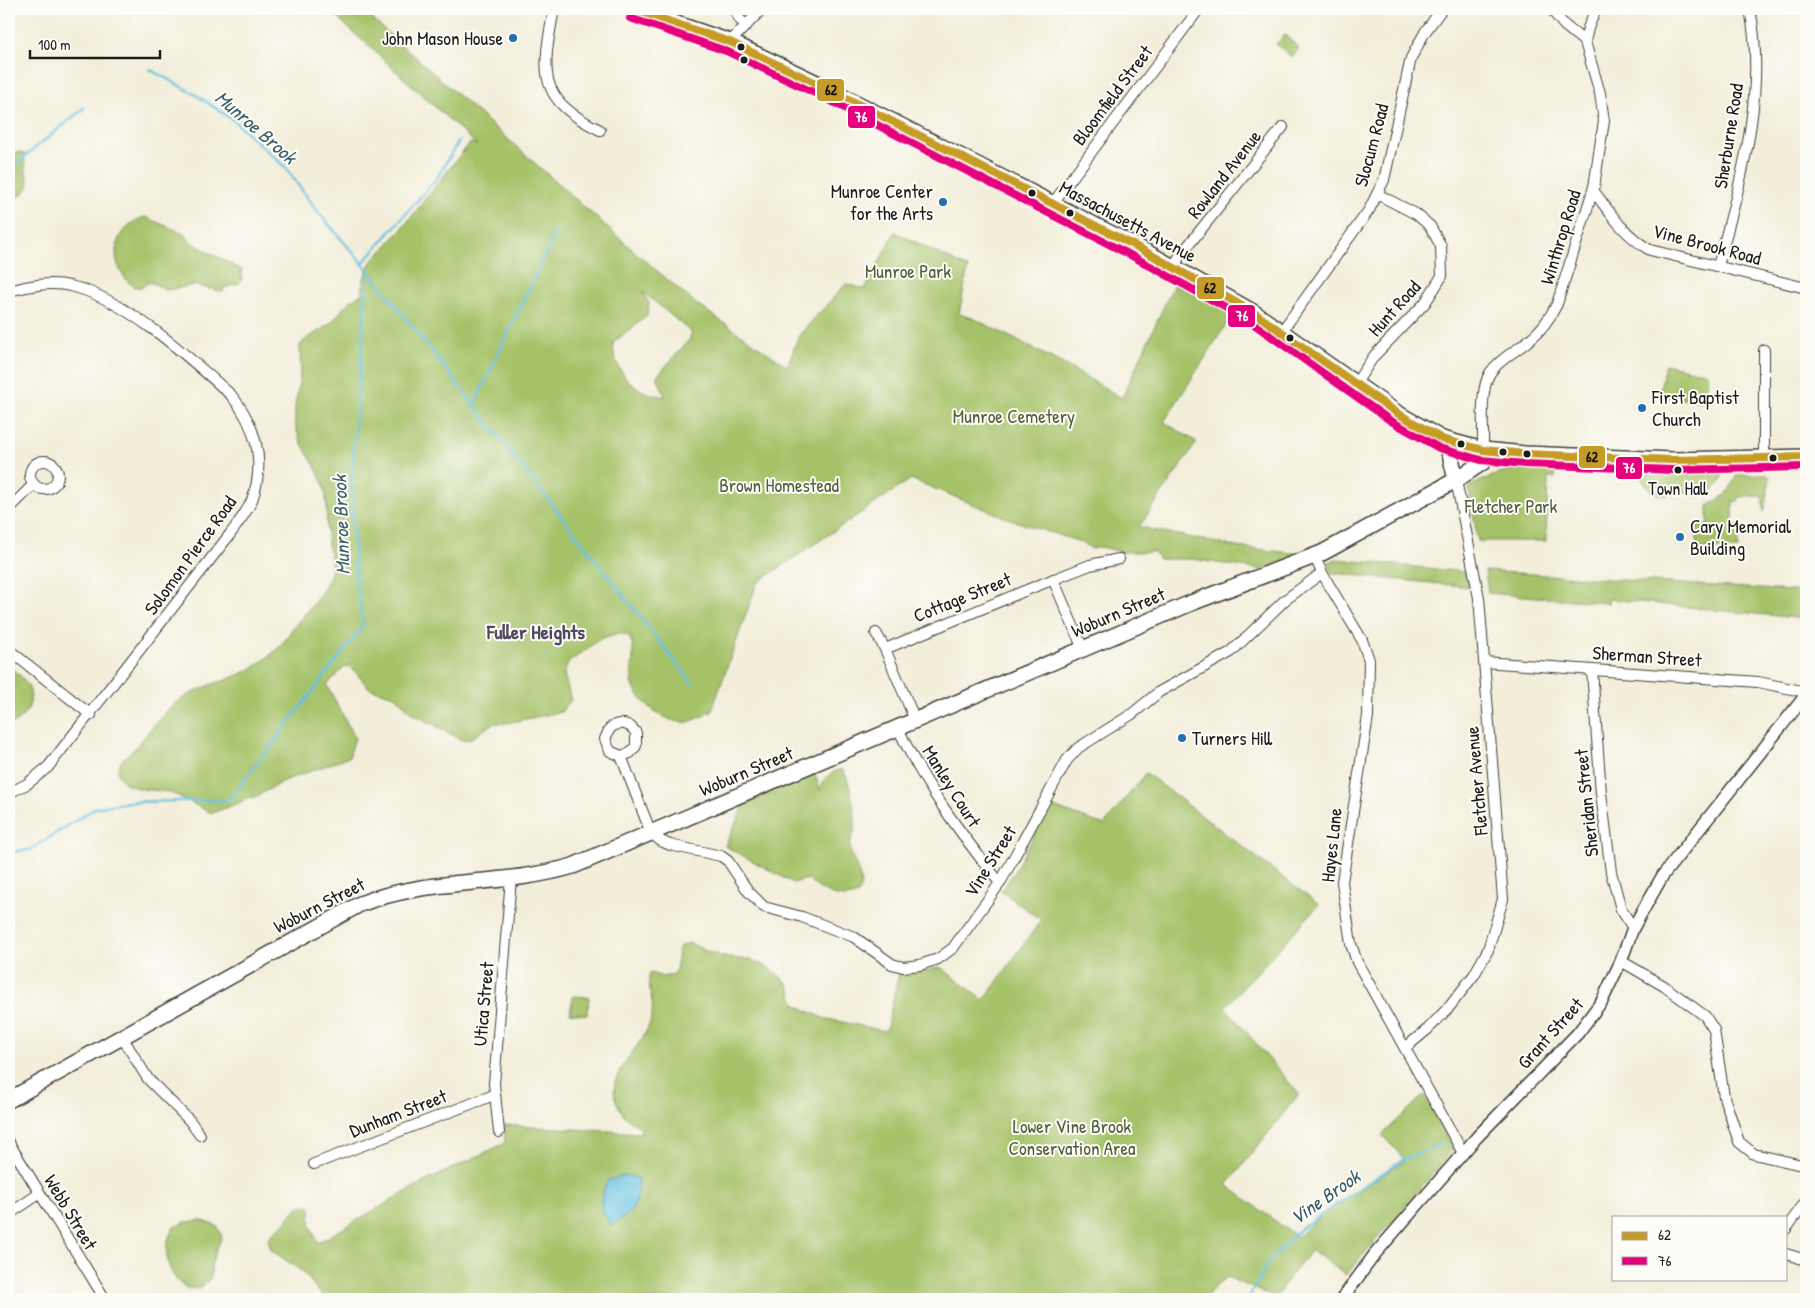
<svg xmlns="http://www.w3.org/2000/svg" width="1815" height="1308" font-family="'Patrick Hand',sans-serif">
  <style>
    .green { fill: #a6c269; stroke: #616f42; fill-rule: evenodd }
    .water { fill: #64c0e2; stroke: #406e7f }
    .lines { fill: none; stroke-linecap: round; stroke-linejoin: round }
    .stream { stroke: #64c0e2; stroke-width: 2.5 }
    .minor-casing { stroke: #3c3c38; stroke-width: 12 }
    .tertiary-casing { stroke: #3c3c38; stroke-width: 14 }
    .primary-casing { stroke: #3c3c38; stroke-width: 18 }
    .minor { stroke: #fff; stroke-width: 10 }
    .tertiary { stroke: #fff; stroke-width: 11 }
    .primary { stroke: #fff; stroke-width: 15 }
    .bus-1-casing { stroke: #fdfcf7; stroke-width: 11 }
    .bus-2-casing { stroke: #fdfcf7; stroke-width: 11 }
    .bus-1 { stroke: #c69c28; stroke-width: 8 }
    .bus-2 { stroke: #e5007d; stroke-width: 8 }
    .poi-dot { fill: #1f6fb2; stroke: #fdfcf7; stroke-width: 2 }
    .bus-dot { fill: #1c1c1c; stroke: #fdfcf7; stroke-width: 2 }
    .labels { text-anchor: middle; stroke-width: 4; stroke-linejoin: round; paint-order: stroke }
    .bus-label { font-size: 18px; fill: #1c1c1c; stroke: #fdfcf7 }
    .poi-label { font-size: 19px; fill: #1c1c1c; stroke: #fdfcf7; text-anchor: start }
    .street-label { font-size: 19px; fill: #1c1c1c; stroke: #fdfcf7 }
    .park-label { font-size: 19px; fill: #535e3b; stroke: #fdfcf7 }
    .water-label { font-size: 20px; font-style: italic; fill: #395e6b; stroke: #fdfcf7 }
    .neighbourhood-label { font-size: 20px; font-weight: bold; fill: #514862; stroke: #fdfcf7 }
    .line-badge { stroke: #fdfcf7; stroke-width: 2 }
    .badge-label { font-size: 14px; text-anchor: middle; font-weight: bold; fill: #fff }
    .pale-badge-label { font-size: 14px; text-anchor: middle; font-weight: bold; fill: #111 }
  </style>
  <rect width="100%" height="100%" fill="#fdfcf7"/>
  <filter id="ink" filterUnits="userSpaceOnUse"><feTurbulence type="fractalNoise" baseFrequency=".02" numOctaves="2"/><feDisplacementMap in="SourceGraphic" scale="10" xChannelSelector="R" yChannelSelector="G"/><feConvolveMatrix kernelMatrix="1 2 1 2 8 2 1 2 1" color-interpolation-filters="sRGB"/></filter>
  <filter id="wash" filterUnits="userSpaceOnUse"><feTurbulence type="fractalNoise" baseFrequency=".0096" numOctaves="4" result="noise"/><feDisplacementMap in="SourceGraphic" scale="20" xChannelSelector="R" yChannelSelector="G"/><feGaussianBlur stdDeviation="1.12" result="paint"/><feColorMatrix in="noise" values="0 0 0 0 0 0 0 0 0 0 0 0 0 0 0 0 0 1.4 0 .05"/><feComposite in="paint" operator="in"/></filter>
  <g filter="url(#wash)">
    <rect width="100%" height="100%" fill="#f2eeda"/>
    <!-- green -->
    <g class="green">
      <path d="M328,9H361L634,251L695,303L787,366L799,335L846,284L865,289L895,232L968,268L959,314L975,319L1067,366L1122,398L1174,284L1233,314L1164,422L1197,442L1139,527L1237,547L1302,554L1262,570L1192,559H1159L1154,552H1121L1102,547L1092,549L1084,543L1014,521L911,479L757,583L711,713L707,711L705,715C700,717 693,721 687,722C667,725 634,700 632,680C630,664 638,650 628,635L618,633L600,639L568,663L564,674L571,700L561,712L506,723H494L470,739L462,740L410,712L397,697L369,688L350,666L344,667L327,685L355,738L349,757L284,781L259,795L212,813C197,807 182,796 167,792C153,789 127,792 119,775C114,764 128,755 135,748C151,730 163,710 185,697C203,686 222,682 241,674C252,669 265,660 275,651C284,644 287,636 293,628C307,611 322,596 330,576C335,563 327,548 327,535C326,516 329,496 321,479C314,462 301,447 296,428C292,409 298,394 300,376C301,365 300,355 300,345C308,336 319,332 329,324C340,315 346,300 361,295L363,281L370,263L401,230L468,145L471,143L477,145ZM642,291L692,333L689,340L657,376L665,396C636,396 614,373 613,343L647,316L649,303Z"/>
      <path d="M1285,35L1299,48L1292,57L1276,44Z"/>
      <path d="M19,152L25,154C22,183 43,185 9,201V154Z"/>
      <path d="M145,217L183,233L192,243L242,270V280L238,284L224,288L223,292L194,285L168,290L150,282L141,287H134C107,266 110,227 145,217Z"/>
      <path d="M1665,364L1707,373V402L1659,396Z"/>
      <path d="M1522,469H1556L1555,478H1548L1546,541H1478L1469,491L1470,486L1504,471Z"/>
      <path d="M1639,474H1723C1720,487 1710,493 1698,496L1692,492H1673C1660,502 1644,488 1639,474Z"/>
      <path d="M1765,474L1770,477L1764,512L1762,496L1738,497L1737,501L1733,502V525L1738,526V549H1697V526L1708,525V506L1727,494L1737,475Z"/>
      <path d="M1336,559L1466,572L1470,587L1332,573L1327,563Z"/>
      <path d="M1485,571L1806,592V619L1609,599L1608,603L1488,593Z"/>
      <path d="M9,667C37,684 39,710 9,726Z"/>
      <path d="M839,770H843C850,781 855,809 855,823C856,831 850,838 850,846C851,864 867,876 858,894C840,902 821,892 808,879L793,883L725,846L746,801L814,771L820,790C824,780 828,773 839,770Z"/>
      <path d="M1146,773L1319,905L1225,1007L1299,1094L1227,1185L1297,1237L1323,1214L1405,1160L1382,1135L1424,1095L1454,1149L1346,1275L1312,1250L1289,1277L1276,1298L1227,1277L1210,1292L1206,1299H325L303,1272L271,1250L268,1239C272,1232 277,1230 283,1225C291,1217 296,1201 311,1206L310,1225L318,1243L416,1186L505,1143L504,1125L641,1133L640,1126C628,1122 625,1118 619,1107C599,1073 647,1049 652,1014C654,1002 648,989 649,976L651,973L663,977L674,974C679,964 675,956 680,946L690,943L708,952L728,958L752,960L769,968L788,983L796,1005L823,1018L886,1031L900,969L920,973L940,967L984,1000L1041,920L1001,891L1014,872L1050,806L1104,825Z"/>
      <path d="M573,996L589,997L587,1015L570,1013Z"/>
      <path d="M201,1220L217,1226L222,1236C218,1247 212,1257 211,1269C211,1273 212,1276 209,1280C185,1308 152,1261 174,1227L185,1222Z"/>
    </g>
    <!-- water -->
    <path class="water" d="M626,1175L638,1178C638,1205 635,1213 611,1225C598,1208 599,1199 608,1180Z"/>
    <g class="lines">
      <!-- stream -->
      <g class="stream">
        <path d="M9,167H12L84,108"/>
        <path d="M363,263L437,178L459,141"/>
        <path d="M369,271L692,683"/>
        <path d="M473,407L555,233"/>
        <path d="M9,852L30,850L95,808L129,802L229,800L363,626L355,569L351,482L368,270L318,212L285,167L233,120L195,94L149,69"/>
        <path d="M1248,1299L1269,1261L1299,1230L1400,1161L1442,1144"/>
      </g>
    </g>
  </g>
  <g filter="url(#ink)">
    <g class="lines">
      <!-- minor casing -->
      <g class="minor-casing">
        <g id="minor">
          <path d="M554,9C542,72 536,99 600,130"/>
          <path d="M734,9L740,20L747,25"/>
          <path d="M1551,9L1564,25L1585,42"/>
          <path d="M730,42L762,9"/>
          <path d="M1593,190C1610,213 1624,235 1650,250L1806,288"/>
          <path d="M1053,203L1199,9"/>
          <path d="M1718,266C1740,182 1767,96 1750,9"/>
          <path d="M1175,267L1179,257L1283,127"/>
          <path d="M9,291C28,286 50,281 70,286C123,297 190,358 231,395C256,425 266,462 252,500C247,512 238,523 231,533L48,767L27,784L9,793"/>
          <path d="M1282,331L1369,210L1384,180L1411,58L1425,32L1442,9"/>
          <path d="M1356,383L1374,356L1425,303L1442,276L1441,246L1430,226L1416,214L1377,194"/>
          <path d="M1483,450C1484,429 1479,391 1490,373C1499,359 1517,351 1529,340C1542,330 1550,318 1557,304L1594,187L1601,140L1604,121L1600,93L1585,42L1588,28L1596,9"/>
          <path d="M1764,456V350"/>
          <circle cx="44" cy="475" r="14"/>
          <path d="M9,509L34,484"/>
          <path d="M1315,557L1322,573L1362,640L1369,660L1368,716L1342,882L1351,944L1357,962L1463,1153"/>
          <path d="M1053,579L1083,649"/>
          <path d="M876,633L885,649L915,720"/>
          <path d="M885,649L1034,587L1090,565L1119,559"/>
          <path d="M9,650L91,715"/>
          <path d="M1484,662L1758,682L1806,692"/>
          <path d="M1592,670L1601,793L1611,872L1621,909L1633,928"/>
          <path d="M898,728C924,785 961,834 1000,883"/>
          <path d="M621,756L610,751L605,739L610,728C620,721 630,723 636,733V746L630,753L621,756L651,833L661,841L670,845L721,856L728,861L748,891L764,907L802,917L854,937L892,964L903,967L920,965L938,959L953,948L1000,883L1067,760L1078,748L1132,714L1159,692L1231,652L1285,600L1322,573"/>
          <path d="M1621,961L1664,986L1705,1016L1714,1030L1724,1097L1739,1142L1754,1154L1806,1166"/>
          <path d="M122,1037L148,1079L190,1121L200,1135"/>
          <path d="M1405,1048L1428,1029L1450,1006L1474,975L1488,950L1503,899L1479,598L1456,480"/>
          <path d="M499,1132L494,1084L511,878"/>
          <path d="M9,1143L105,1299"/>
          <path d="M314,1164L494,1095"/>
          <path d="M9,1214L39,1194"/>
          <path d="M1786,1229L1806,1201"/>
          <path d="M1786,1254L1806,1260"/>
        </g>
      </g>
      <!-- tertiary casing -->
      <g class="tertiary-casing">
        <path id="tertiary" d="M1342,1299L1375,1254L1477,1137L1578,1033L1602,1001L1621,961L1633,928L1663,875L1806,695"/>
      </g>
      <!-- primary casing -->
      <g class="primary-casing">
        <g id="primary">
          <path d="M633,9L730,42L825,87L1139,248L1253,312L1397,413L1442,439L1483,450L1525,454L1672,460L1806,457"/>
          <path d="M1442,439L1450,454L1456,480"/>
          <path d="M9,1100L360,904C428,877 503,887 573,866L1191,603L1322,553L1456,480L1483,462L1492,451"/>
        </g>
      </g>
      <!-- minor -->
      <use href="#minor" class="minor"/>
      <!-- tertiary -->
      <use href="#tertiary" class="tertiary"/>
      <!-- primary -->
      <use href="#primary" class="primary"/>
      <!-- bus-1 casing -->
      <g class="bus-1-casing">
        <path id="bus-1" d="M633,9L730,42L825,87L1139,248L1253,312L1397,413L1442,439L1483,450L1525,454L1672,460L1806,457"/>
      </g>
      <!-- bus-2 casing -->
      <g class="bus-2-casing">
        <path id="bus-2" d="M630,18L726,51L821,96L1134,257L1248,320L1391,421L1439,448L1481,460L1525,464L1672,470L1806,467"/>
      </g>
      <!-- bus-1 -->
      <use href="#bus-1" class="bus-1"/>
      <!-- bus-2 -->
      <use href="#bus-2" class="bus-2"/>
    </g>
  </g>
  <!-- markers -->
  <g class="poi-dot">
    <circle cx="513" cy="38" r="5"/>
    <circle cx="943" cy="202" r="5"/>
    <circle cx="1642" cy="408" r="5"/>
    <circle cx="1680" cy="537" r="5"/>
    <circle cx="1182" cy="738" r="5"/>
  </g>
  <g class="bus-dot">
    <circle cx="741" cy="47" r="4.5"/>
    <circle cx="744" cy="60" r="4.5"/>
    <circle cx="1032" cy="193" r="4.5"/>
    <circle cx="1070" cy="213" r="4.5"/>
    <circle cx="1290" cy="338" r="4.5"/>
    <circle cx="1461" cy="444" r="4.5"/>
    <circle cx="1503" cy="452" r="4.5"/>
    <circle cx="1527" cy="454" r="4.5"/>
    <circle cx="1773" cy="458" r="4.5"/>
    <circle cx="1678" cy="470" r="4.5"/>
  </g>
  <g class="labels">
    <!-- bus labels -->
    <g class="bus-label">
      <text x="1678" y="495">Town Hall</text>
    </g>
    <!-- poi labels -->
    <g class="poi-label">
      <text x="503" y="45" text-anchor="end">John Mason House</text>
      <text x="933" y="198" text-anchor="end">Munroe Center<tspan x="933" dy="22">for the Arts</tspan></text>
      <text x="1652" y="404">First Baptist<tspan x="1652" dy="22">Church</tspan></text>
      <text x="1690" y="533">Cary Memorial<tspan x="1690" dy="22">Building</tspan></text>
      <text x="1192" y="745">Turners Hill</text>
    </g>
    <!-- street labels -->
    <g class="street-label">
      <text transform="translate(1112 95) rotate(-53)" y="7">Bloomfield Street</text>
      <text transform="translate(1728 136) rotate(-81)" y="7">Sherburne Road</text>
      <text transform="translate(1371 145) rotate(-75)" y="7">Slocum Road</text>
      <text transform="translate(1224 174) rotate(-52)" y="7">Rowland Avenue</text>
      <text transform="translate(1128 221) rotate(28)" y="7">Massachusetts Avenue</text>
      <text transform="translate(1560 237) rotate(-73)" y="7">Winthrop Road</text>
      <text transform="translate(1707 244) rotate(15)" y="7">Vine Brook Road</text>
      <text transform="translate(1394 308) rotate(-48)" y="7">Hunt Road</text>
      <text transform="translate(190 555) rotate(-54)" y="7">Solomon Pierce Road</text>
      <text transform="translate(962 597) rotate(-22)" y="7">Cottage Street</text>
      <text transform="translate(1118 612) rotate(-23)" y="7">Woburn Street</text>
      <text transform="translate(1647 656) rotate(4)" y="7">Sherman Street</text>
      <text transform="translate(746 771) rotate(-23)" y="7">Woburn Street</text>
      <text transform="translate(1476 781) rotate(-95)" y="7">Fletcher Avenue</text>
      <text transform="translate(952 786) rotate(58)" y="7">Manley Court</text>
      <text transform="translate(1586 803) rotate(-96)" y="7">Sheridan Street</text>
      <text transform="translate(1331 845) rotate(-84)" y="7">Hayes Lane</text>
      <text transform="translate(990 861) rotate(-58)" y="7">Vine Street</text>
      <text transform="translate(319 905) rotate(-27)" y="7">Woburn Street</text>
      <text transform="translate(483 1004) rotate(-85)" y="7">Utica Street</text>
      <text transform="translate(1550 1033) rotate(-48)" y="7">Grant Street</text>
      <text transform="translate(398 1113) rotate(-21)" y="7">Dunham Street</text>
      <text transform="translate(71 1212) rotate(59)" y="7">Webb Street</text>
    </g>
    <!-- park labels -->
    <g class="park-label">
      <text x="908" y="278">Munroe Park</text>
      <text x="1014" y="423">Munroe Cemetery</text>
      <text x="779" y="492">Brown Homestead</text>
      <text x="1511" y="513">Fletcher Park</text>
      <text x="1072" y="1133">Lower Vine Brook<tspan x="1072" dy="22">Conservation Area</tspan></text>
    </g>
    <!-- water labels -->
    <g class="water-label">
      <text transform="translate(256 127) rotate(41)" y="7">Munroe Brook</text>
      <text transform="translate(341 525) rotate(-92)" y="7">Munroe Brook</text>
      <text transform="translate(1325 1197) rotate(-35)" y="7">Vine Brook</text>
    </g>
    <!-- neighbourhood labels -->
    <g class="neighbourhood-label">
      <text x="536" y="639">Fuller Heights</text>
    </g>
  </g>
  <g class="line-badge">
    <rect x="816" y="78" width="29" height="24" rx="5" fill="#c69c28"/>
    <rect x="847" y="105" width="29" height="24" rx="5" fill="#e5007d"/>
    <rect x="1196" y="276" width="29" height="24" rx="5" fill="#c69c28"/>
    <rect x="1227" y="304" width="29" height="24" rx="5" fill="#e5007d"/>
    <rect x="1578" y="445" width="28" height="24" rx="5" fill="#c69c28"/>
    <rect x="1615" y="456" width="28" height="24" rx="5" fill="#e5007d"/>
  </g>
  <g class="badge-label">
    <text x="861" y="122">76</text>
    <text x="1242" y="321">76</text>
    <text x="1629" y="473">76</text>
  </g>
  <g class="pale-badge-label">
    <text x="831" y="95">62</text>
    <text x="1210" y="293">62</text>
    <text x="1592" y="462">62</text>
  </g>
  <!-- margin -->
  <rect width="1815" height="1308" fill="none" stroke="#fdfcf7" stroke-width="30"/>
  <!-- legend -->
  <rect x="1612" y="1216" width="175" height="65" fill="#fdfcf7" stroke="#a3a29f"/>
  <rect x="1622" y="1232" width="25" height="8" fill="#c69c28" stroke="#a3a29f"/>
  <text x="1658" y="1240" font-size="15" fill="#1c1c1c">62</text>
  <rect x="1622" y="1257" width="25" height="8" fill="#e5007d" stroke="#a3a29f"/>
  <text x="1658" y="1266" font-size="15" fill="#1c1c1c">76</text>
  <!-- scale -->
  <path d="M30 50v8h130v-8" fill="none" stroke="#1c1c1c" stroke-width="2.5"/>
  <text x="38" y="50" font-size="15" fill="#1c1c1c" stroke="#fdfcf7" stroke-width="4" paint-order="stroke">100 m</text>
</svg>
